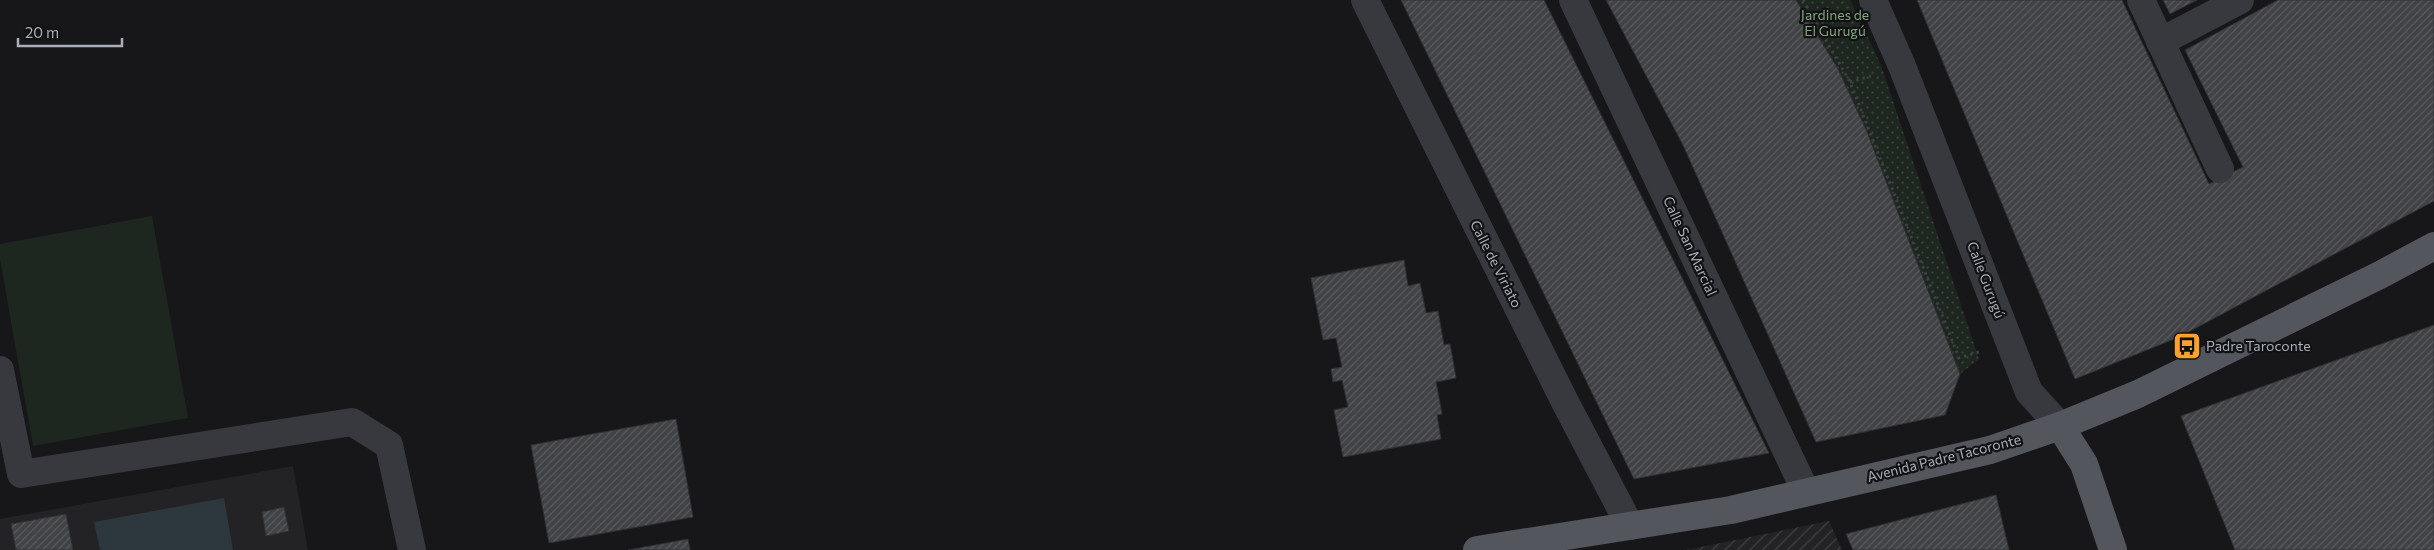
<svg xmlns="http://www.w3.org/2000/svg" width="2434" height="550" font-family="Commissioner,sans-serif">
  <style>
    .built { fill: #232326 }
    .industrial { fill: url(#industrial-furrows) }
    .grass { fill: url(#grass-dots) }
    .garden { fill: #1e271f }
    .water { fill: #2c383e }
    .building { fill: url(#building-hatch); stroke: #313135 }
    .lines { fill: none; stroke-linecap: round; stroke-linejoin: round }
    .path { stroke: #3d4045; stroke-width: 3; stroke-dasharray: 2.5 4; stroke-linecap: butt }
    .minor { stroke: #37393e; stroke-width: 28 }
    .major { stroke: #53565d; stroke-width: 28 }
    .labels { text-anchor: middle; stroke-width: 4.5; stroke-linejoin: round; paint-order: stroke }
    .park-label { font-size: 14px; fill: #80a67e; stroke: #121214 }
    .street-label { font-size: 14px; fill: #a8afba; stroke: #121214 }
    .poi-label { font-size: 14px; fill: #a8afba; stroke: #121214; text-anchor: start }
  </style>
  <defs>
    <pattern id="industrial-furrows" width="10" height="10" patternUnits="userSpaceOnUse" patternTransform="scale(1.25)"><rect width="10" height="10" fill="#232326"/><path d="M-1 1l2-2M0 10L10 0M9 11l2-2" fill="none" stroke="#404043"/></pattern>
    <pattern id="grass-dots" width="8" height="8" patternUnits="userSpaceOnUse" patternTransform="scale(1.25)"><rect width="8" height="8" fill="#1e271f"/><path d="M2 2h.1M6 6h.1" fill="none" stroke="#3c443d" stroke-width="1.8" stroke-linecap="round"/></pattern>
    <pattern id="building-hatch" width="6" height="6" patternUnits="userSpaceOnUse" patternTransform="scale(1.25)"><rect width="6" height="6" fill="#414246"/><path d="M-1 1l2-2M0 6l6-6M5 7l2-2" fill="none" stroke="#5a5b5f"/></pattern>
  </defs>
  <rect width="100%" height="100%" fill="#171719"/>
  <!-- built -->
  <path class="built" d="M293,466L308,550H0V519Z"/>
  <!-- industrial -->
  <path class="industrial" d="M1829,521L1842,550H1686Z"/>
  <!-- grass -->
  <path class="grass" d="M1796,0H1850L1881,65L1979,359L1960,374L1867,132L1838,69Z"/>
  <!-- garden -->
  <path class="garden" d="M152,216L188,418L33,446L0,259V244Z"/>
  <!-- water -->
  <path class="water" d="M224,498L233,550H100L94,522Z"/>
  <!-- building -->
  <g class="building">
    <path d="M1401,0H1544L1769,453L1634,479Z"/>
    <path d="M1606,0H1796L1838,69L1867,132L1960,374L1945,415L1816,442L1683,145Z"/>
    <path d="M1917,0H2122L2209,184L2243,167L2185,50L2278,0H2434V201L2179,337L2075,379Z"/>
    <path d="M2163,0H2197L2170,14Z"/>
    <path d="M1404,260L1408,286L1420,283L1426,313L1438,311L1444,345L1450,344L1456,378L1436,382L1442,414L1437,415L1441,439L1343,457L1334,410L1348,407L1342,380L1333,382L1331,369L1342,367L1336,338L1323,340L1311,278Z"/>
    <path d="M2434,325V550H2235L2181,416Z"/>
    <path d="M676,419L693,517L549,543L531,445Z"/>
    <path d="M1996,495L2009,550H1853L1846,534Z"/>
    <path d="M284,507L289,531L266,536L262,512Z"/>
    <path d="M66,514L73,550H16L11,524Z"/>
    <path d="M688,539L690,550H628Z"/>
  </g>
  <g class="lines">
    <!-- path -->
    <g class="path">
      <path d="M1803,0L1850,82L1959,358L1979,352"/>
      <path d="M1850,82L1871,76"/>
    </g>
    <!-- minor -->
    <g class="minor">
      <path d="M1365,0L1564,400L1630,526"/>
      <path d="M1573,0L1806,492"/>
      <path d="M1873,0L1902,66L2029,392L2060,426"/>
      <path d="M2141,0L2220,169"/>
      <path d="M2160,42L2240,0"/>
      <path d="M0,370L21,474L352,422L389,445L412,550"/>
    </g>
    <!-- major -->
    <g class="major">
      <path d="M2060,426L2084,464L2113,550"/>
      <path d="M1477,550L1731,510L1990,450L2060,426L2138,394L2380,275L2434,246"/>
    </g>
  </g>
  <!-- icons -->
  <defs>
    <g id="bus-square" transform="scale(1.4375)"><rect x="-9" y="-9" width="18" height="18" rx="4" fill="#fca12b" stroke="#121214"/><path d="M-5-6H5V4H4V6H2V4H-2V6H-4V4H-5ZM-3.5-4V0h7V-4ZM-3.5 1.2v1.5H-2V1.2ZM2 1.2v1.5H3.5V1.2Z" fill="#111"/></g>
  </defs>
  <g fill-rule="evenodd">
    <use href="#bus-square" x="2187" y="346"/>
  </g>
  <g class="labels">
    <!-- park labels -->
    <g class="park-label">
      <text x="1835" y="20">Jardines de<tspan x="1835" dy="16">El Gurugú</tspan></text>
    </g>
    <!-- street labels -->
    <g class="street-label">
      <text transform="translate(1690 246) rotate(65)" y="5">Calle San Marcial</text>
      <text transform="translate(1496 264) rotate(63)" y="5">Calle de Viriato</text>
      <text transform="translate(1986 280) rotate(69)" y="5">Calle Gurugú</text>
      <text transform="translate(1944 458) rotate(-14)" y="5">Avenida Padre Tacoronte</text>
    </g>
    <!-- poi labels -->
    <g class="poi-label">
      <text x="2206" y="351">Padre Taroconte</text>
    </g>
  </g>
  <!-- scale -->
  <path d="M18 38v8h104v-8" fill="none" stroke="#a8afba" stroke-width="2.5"/>
  <text x="25" y="38" font-size="15" fill="#a8afba" stroke="#121214" stroke-width="4" paint-order="stroke">20 m</text>
</svg>
